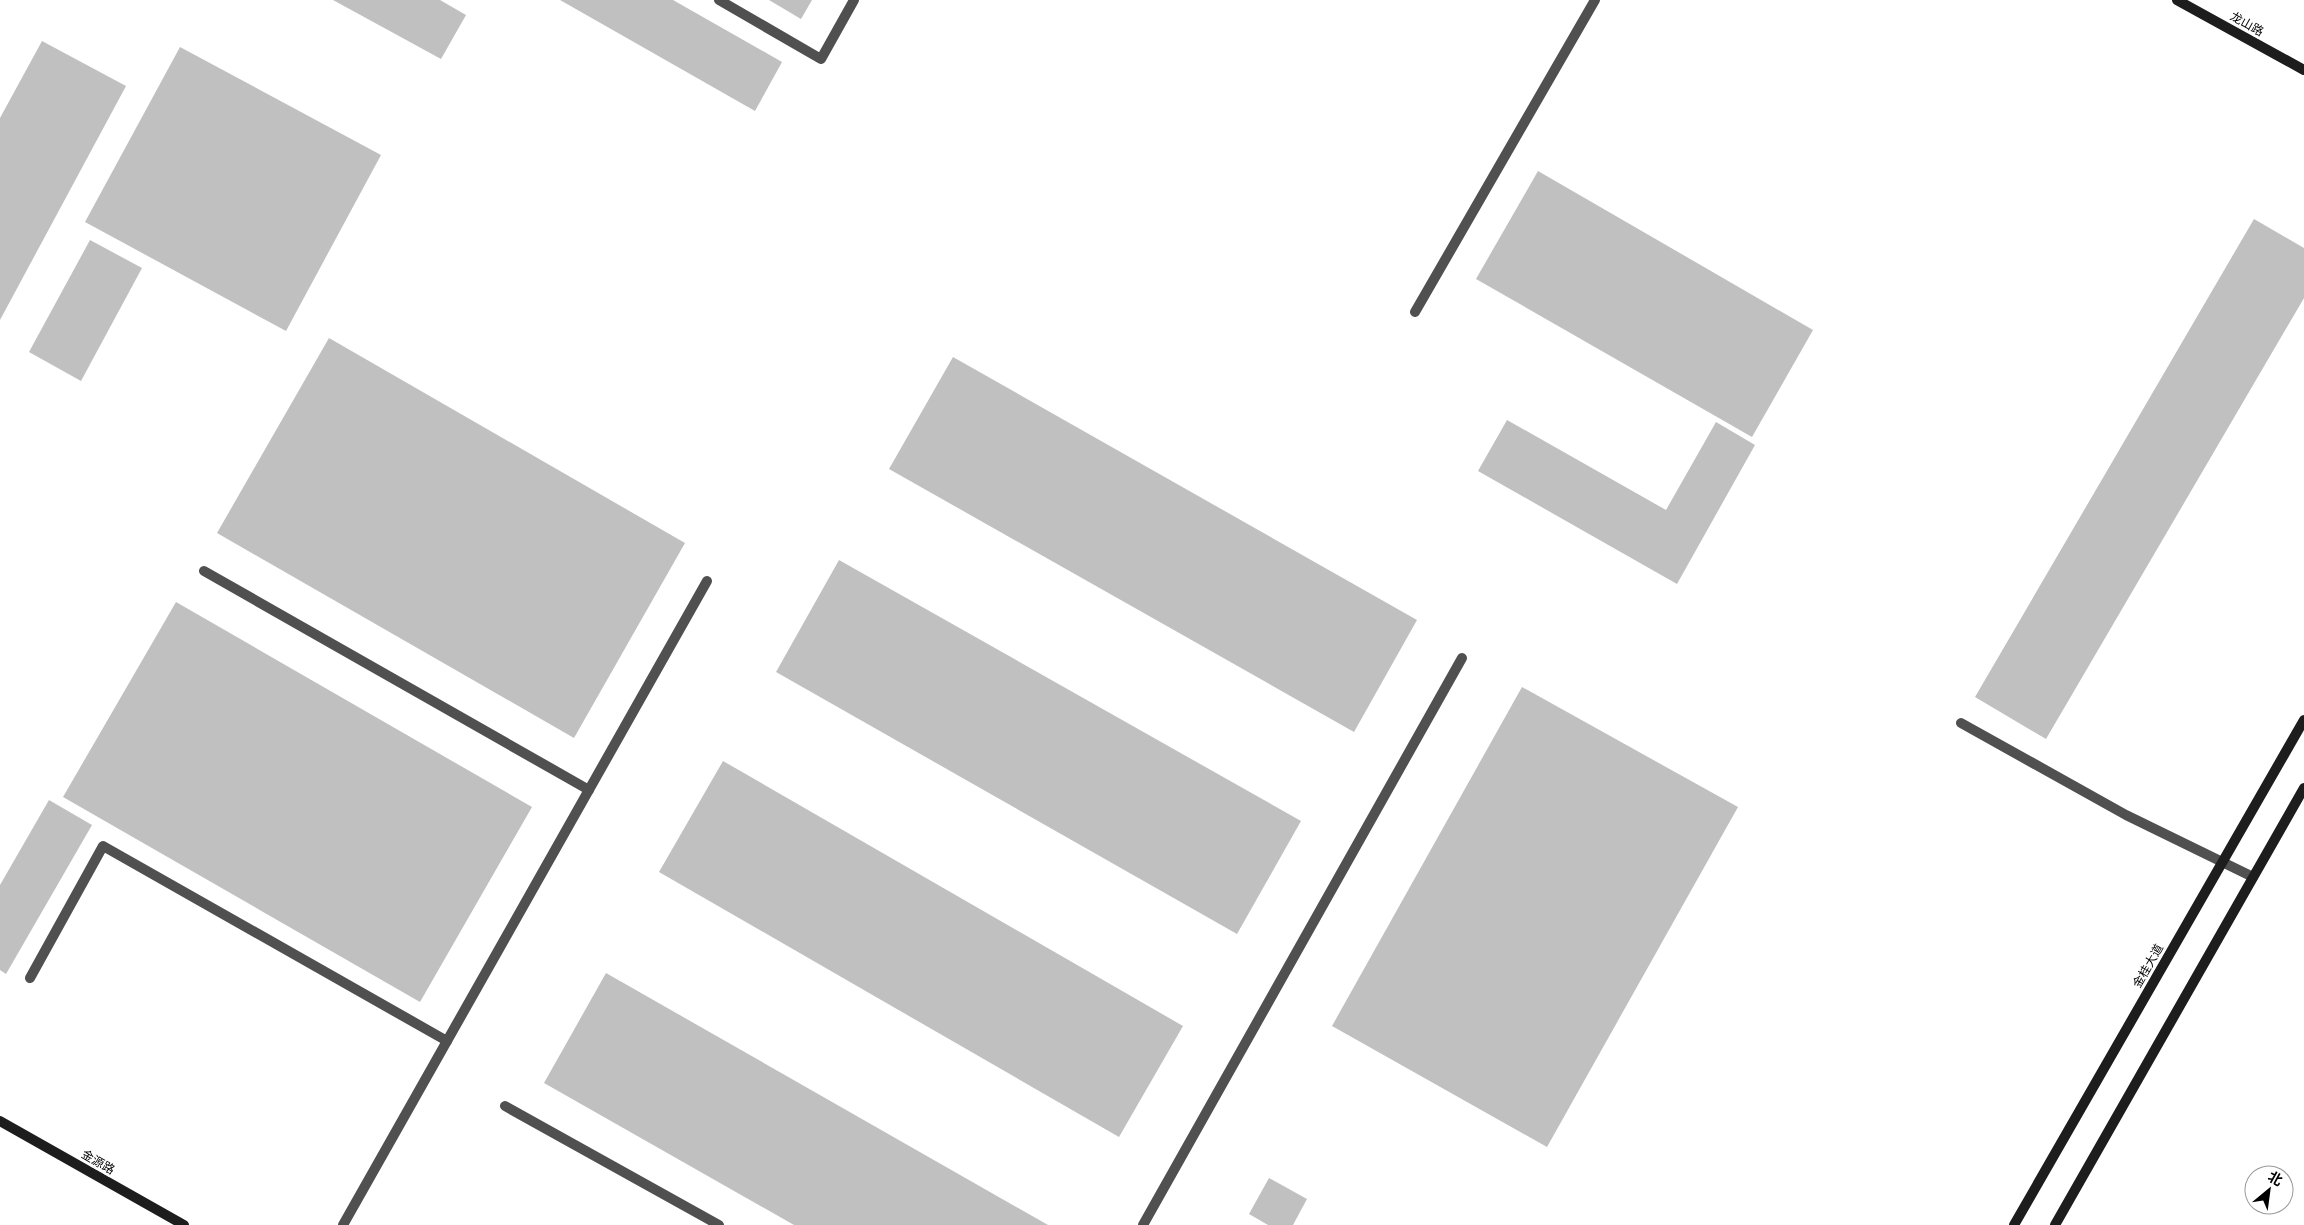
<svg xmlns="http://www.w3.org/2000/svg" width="2304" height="1225" font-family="Raleway,'Noto Sans SC',sans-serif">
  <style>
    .building { fill: #c0c0c0 }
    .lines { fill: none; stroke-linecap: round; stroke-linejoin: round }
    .lane { stroke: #505050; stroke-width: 10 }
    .secondary { stroke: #1d1d1d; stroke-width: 10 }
    .labels { text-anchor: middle; stroke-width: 5; stroke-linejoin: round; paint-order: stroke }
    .street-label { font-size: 12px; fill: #000; stroke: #fff }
  </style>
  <rect width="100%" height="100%" fill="#fff"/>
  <!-- building -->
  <g class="building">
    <path d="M333,0H440L466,15L441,59Z"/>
    <path d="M560,0H673L782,62L755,111Z"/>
    <path d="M769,0H812L801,19Z"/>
    <path d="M42,41L126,86L0,320V118Z"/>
    <path d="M180,47L381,155L286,331L85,222Z"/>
    <path d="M1538,171L1813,330L1752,437L1476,279Z"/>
    <path d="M2254,219L2304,248V298L2046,739L1975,697Z"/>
    <path d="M90,240L142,268L81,381L29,352Z"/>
    <path d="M329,338L685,543L574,738L217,533Z"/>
    <path d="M953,357L1417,620L1354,732L889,469Z"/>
    <path d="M1507,420L1666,510L1716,422L1755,445L1677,584L1478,471Z"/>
    <path d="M839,560L1301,821L1237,934L776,672Z"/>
    <path d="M176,602L532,807L420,1002L63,797Z"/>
    <path d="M1522,687L1738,807L1547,1147L1332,1026Z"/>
    <path d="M723,761L1183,1026L1119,1137L659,872Z"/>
    <path d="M49,800L92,825L6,974L0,970V885Z"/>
    <path d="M606,973L1048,1225H794L544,1083Z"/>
    <path d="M1269,1178L1307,1199L1293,1225H1268L1249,1214Z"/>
  </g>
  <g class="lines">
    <!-- lane -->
    <g class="lane">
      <path d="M719,0L821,59L854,0"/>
      <path d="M1415,312L1595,0"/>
      <path d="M204,571L589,790"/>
      <path d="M1961,723L2126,815L2253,877"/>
      <path d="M30,978L103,846L447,1041"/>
      <path d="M505,1106L719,1225"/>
      <path d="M343,1225L707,581"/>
      <path d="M1143,1225L1462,658"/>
    </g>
    <!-- secondary -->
    <g class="secondary">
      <path d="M2177,0L2304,70"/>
      <path d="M0,1121L184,1225"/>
      <path d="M2014,1225L2304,720"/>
      <path d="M2055,1225L2304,788"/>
    </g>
  </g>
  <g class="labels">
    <!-- street labels -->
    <g class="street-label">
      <text transform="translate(2247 24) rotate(29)" y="4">龙山路</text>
      <text transform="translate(2148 966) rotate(-60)" y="4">金桂大道</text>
      <text transform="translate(98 1162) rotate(30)" y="4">金源路</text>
    </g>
  </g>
  <!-- north arrow -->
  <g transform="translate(2269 1190) rotate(29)"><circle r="24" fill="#ffffff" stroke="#999999"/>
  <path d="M0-4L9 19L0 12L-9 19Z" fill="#000000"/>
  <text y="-8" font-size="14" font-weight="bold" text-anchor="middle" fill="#000000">北</text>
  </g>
</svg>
